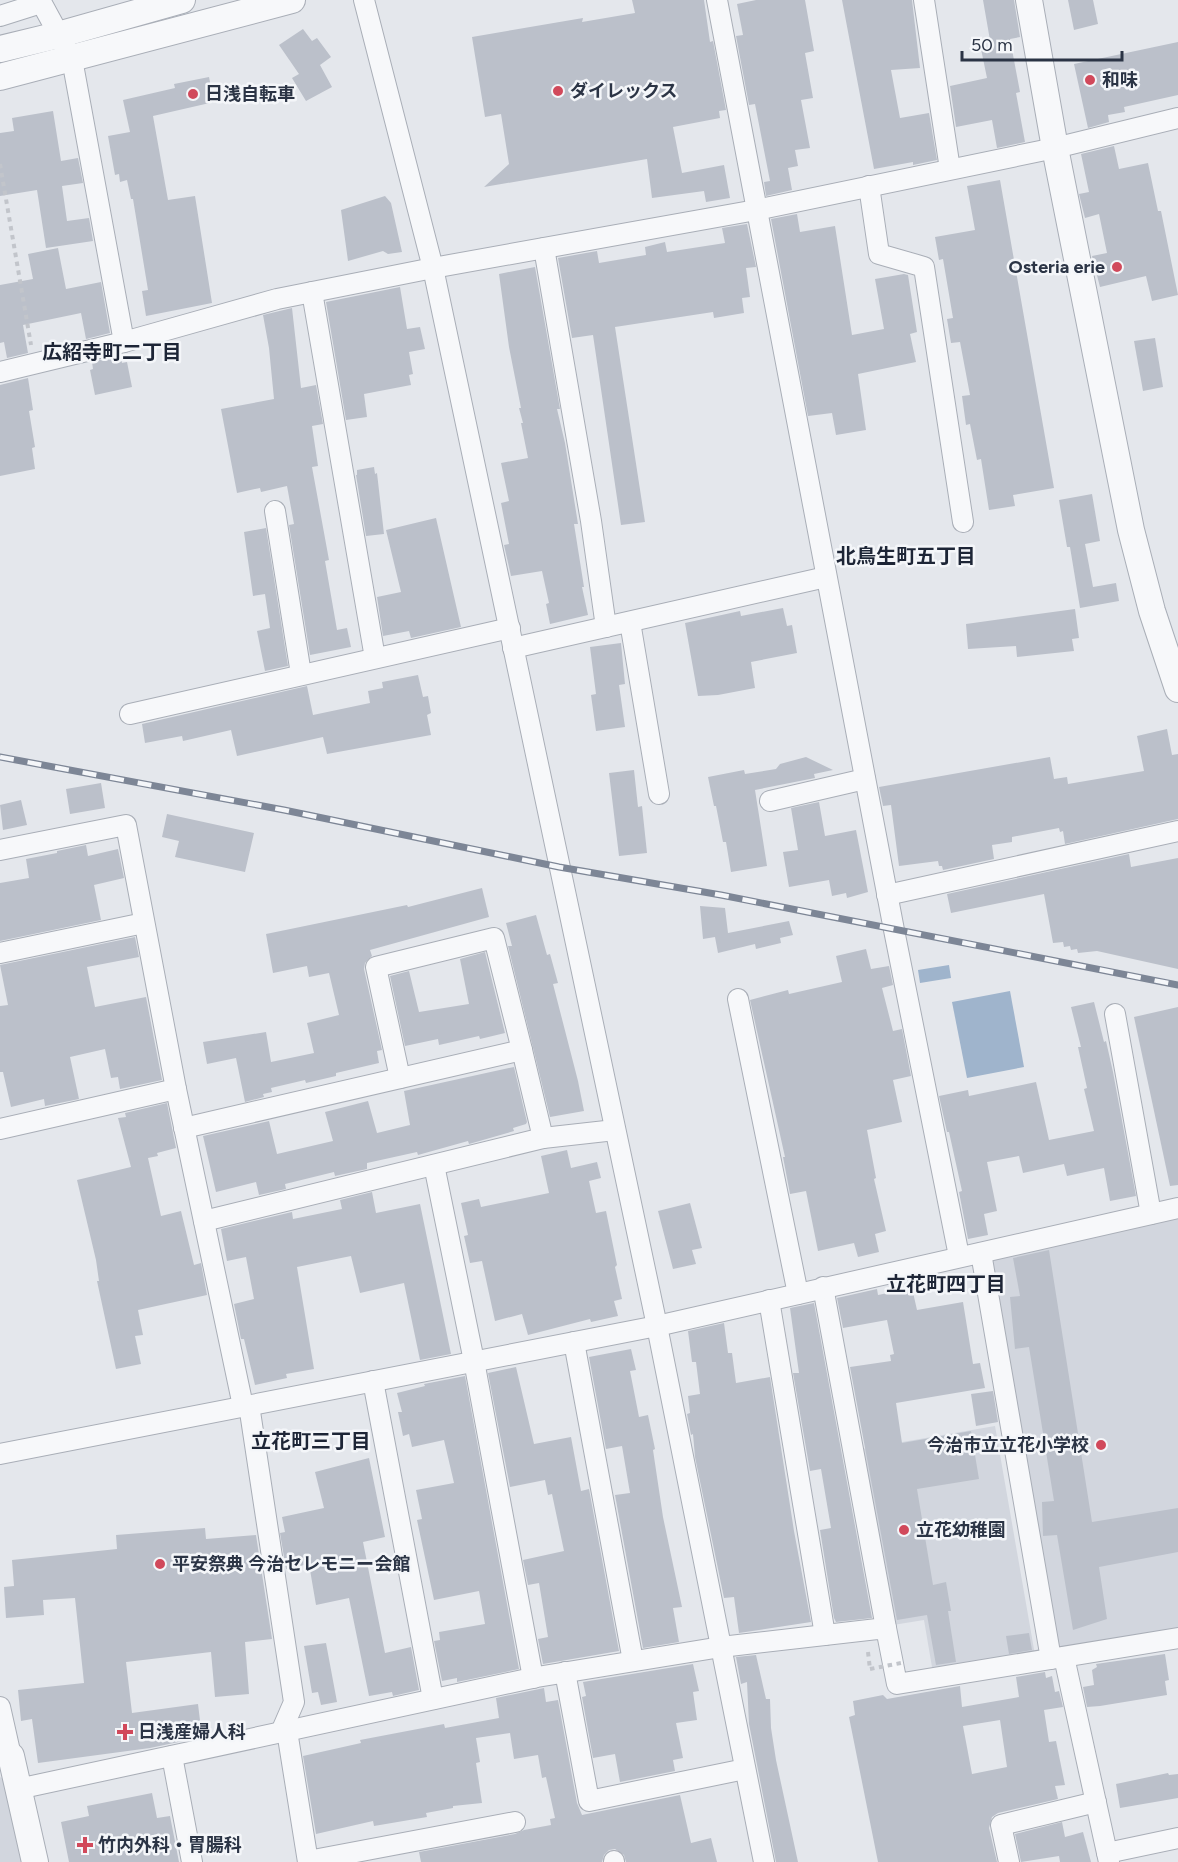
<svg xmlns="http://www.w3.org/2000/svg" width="1178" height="1862" font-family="Figtree,'Noto Sans JP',sans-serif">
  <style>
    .built { fill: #d2d6de }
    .water { fill: #9fb4cc }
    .building { fill: #bbc0ca; fill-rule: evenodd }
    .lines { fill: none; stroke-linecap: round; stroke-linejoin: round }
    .minor-casing { stroke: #a9aeb7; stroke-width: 22 }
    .tertiary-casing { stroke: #a9aeb7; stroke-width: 28 }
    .path { stroke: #c2c5cb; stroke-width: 4; stroke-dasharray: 4.5 4.5; stroke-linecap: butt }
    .minor { stroke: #f7f8fa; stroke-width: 20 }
    .tertiary { stroke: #f7f8fa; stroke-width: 26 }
    .rail-casing { stroke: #7d8696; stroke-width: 7 }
    .rail { stroke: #f4f6f9; stroke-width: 4.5; stroke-dasharray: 14; stroke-linecap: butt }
    .path-bridge { stroke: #c2c5cb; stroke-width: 4; stroke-dasharray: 4.5 4.5; stroke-linecap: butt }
    .poi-dot { fill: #d1495b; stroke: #f4f6f9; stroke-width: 2 }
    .labels { text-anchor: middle; stroke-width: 5; stroke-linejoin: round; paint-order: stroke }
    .poi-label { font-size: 18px; font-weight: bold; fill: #2b3445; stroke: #f4f6f9; text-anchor: start }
    .neighbourhood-label { font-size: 20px; font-weight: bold; fill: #1d2536; stroke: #f4f6f9 }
  </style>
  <rect width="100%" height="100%" fill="#e4e7ec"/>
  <!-- built -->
  <g class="built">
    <path d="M1178,1215V1629L1059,1649L992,1260Z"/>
    <path d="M995,1426L1035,1655L933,1673L924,1620L893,1625L862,1449Z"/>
    <path d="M0,1777L3,1779L21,1862H0Z"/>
  </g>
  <!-- water -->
  <g class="water">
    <path d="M949,965L951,978L920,983L918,970Z"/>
    <path d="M1010,991L1024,1067L967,1078L952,1002Z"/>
  </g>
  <!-- building -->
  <g class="building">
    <path d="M632,0H704L710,42L713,41L726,110L719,111L720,118L673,127L682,173L724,165L730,198L706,202L704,191L652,198L647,159L484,187L509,164L501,114L485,117L472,37L583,18L582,22L635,13Z"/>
    <path d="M756,0H805L814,51L805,53L813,98L801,100L810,148L795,150L798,166L788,168L792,190L766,196L764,182L770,181L755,104L749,105L736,36L743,35L737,4Z"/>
    <path d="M842,0H912L920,68L891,70L900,118L929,113L937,160L913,165V162L874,169Z"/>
    <path d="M983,0H1014L1020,37L1010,39L1020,92L1016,93L1025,142L997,148L992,120L956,127L950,86L987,78L981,49L991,46Z"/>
    <path d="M1068,0H1093L1098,24L1074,30Z"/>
    <path d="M303,29L312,41L317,38L331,57L320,65L332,87L306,101L292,78L299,74L279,45Z"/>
    <path d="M1178,42V95L1124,107L1125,112L1108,115L1109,122L1088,128L1074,64Z"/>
    <path d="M209,77L214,102L153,116L168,200L195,196L212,303L146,316L142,291L148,290L133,199H131L127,180L120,182L119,174L115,175L108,136L130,132L123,100L175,88L174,84Z"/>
    <path d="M53,111L61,161L78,158L83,183L62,186L67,221L89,218L93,241L46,248L37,190L0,196V133L14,131L12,118Z"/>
    <path d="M1114,146L1119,169L1148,163L1158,211H1161L1178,295L1152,301L1146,276L1100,287L1092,256L1107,253L1099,214L1085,218L1079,194L1089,192L1081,154Z"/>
    <path d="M1000,180L1054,488L1013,495L1015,506L989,510L981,459L977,460L970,424L966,425L962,396L970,395L960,342L951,343L947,319L953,318L943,259L939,260L935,237L975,230L967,186Z"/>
    <path d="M385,196L391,203L402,252L388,254L383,251L348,261L341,210Z"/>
    <path d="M797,214L800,232L835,226L852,335L884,329L875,279L904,274L908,275L917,332L910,334L916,362L858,374L866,430L836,435L832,413L808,416L771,219Z"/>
    <path d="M747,224L756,267L746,268L750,297L742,298L744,313L714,318L713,312L615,327L645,522L621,525L593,335L572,338L558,258L597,251L599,263L646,255L645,247L665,242L667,252L725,243L722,228Z"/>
    <path d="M58,248L66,289L101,282L110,333L86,339L81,313L23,325L28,353L7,358L4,342L0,343V285L33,279L28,254Z"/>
    <path d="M535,267L560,409H557L565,443L578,524H574L584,587H582L588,615L550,624L546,604L549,603L542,571L511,576L504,545L509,544L501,503L509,501L501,463L528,458L521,423H523L519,408H521L509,347L499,274Z"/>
    <path d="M400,287L407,329L420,327L425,349L409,352L413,374L409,375L411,385L364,394L367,417L346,420L326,302Z"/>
    <path d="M292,308L301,388L316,385L323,424L312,426L318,466L312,467L329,560L325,561L337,630L347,628L351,647L310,655L289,525L294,524L287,486L261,492L260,488L237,493L221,409L274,399L269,348L263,315Z"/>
    <path d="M1155,338L1163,387L1143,391L1134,341Z"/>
    <path d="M120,355L122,363L127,362L132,387L95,395L90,370L93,369L92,362Z"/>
    <path d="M28,378L33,410L29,411L35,447L32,448L35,469L0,476V385Z"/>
    <path d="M374,467L375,474L377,473L384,534L366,536L356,475H357V470Z"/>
    <path d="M1092,494L1100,541L1085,544L1093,587L1116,583L1119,601L1080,608L1070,547H1067L1059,500Z"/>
    <path d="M436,518L461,627L411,638L409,631L383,636L377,597L401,592L386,530Z"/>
    <path d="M266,528L288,666L265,671L257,631L270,628L265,594L253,596L244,532Z"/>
    <path d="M783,608L787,626L792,625L797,653L751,662L755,688L718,695L698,696L685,623L740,611L741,616Z"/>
    <path d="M1075,609L1079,638L1072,639L1074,651L1017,657L1016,646L968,649L966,624Z"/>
    <path d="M621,643L625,684L619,685L625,727L596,731L591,695L596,694L590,647Z"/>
    <path d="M418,675L423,697L428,696L431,713L427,715L431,735L327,754L323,737L237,756L231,730L183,741L182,736L145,743L142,724L307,686L313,715L370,703L368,691L383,688L382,682Z"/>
    <path d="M1167,729L1172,755L1178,754V819L1065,844L1063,831L1060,832L1059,828L1012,837V842L992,845L994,859L943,870L942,866H939L938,861L899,866L891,805L883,806L879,787L1050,757L1054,779L1067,777L1068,784L1144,771L1137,736Z"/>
    <path d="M806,757L833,770L814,774L815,778L755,790L767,866L731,872L726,842H723L716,806H714L708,777L744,770L745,774L776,769L780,764Z"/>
    <path d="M634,770L638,807L642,806L647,853L619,856L609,773Z"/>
    <path d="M101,783L105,808L70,814L66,789Z"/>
    <path d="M21,800L27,825L3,830L0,805Z"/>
    <path d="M819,802L825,836L856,830L868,892L847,898L846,893L832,896L829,880L789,887L783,852L798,850L791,808Z"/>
    <path d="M167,814L254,833L245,872L175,857L179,841L162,837Z"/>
    <path d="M86,845L88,856L118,849L124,878L94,885L101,920L0,941V883L29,878L26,859L57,853V851Z"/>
    <path d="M1129,854L1131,867L1178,858V969L1097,951L1078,953L1077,949L1071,950L1070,946L1064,947L1063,942L1053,943L1044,894L951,913L947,894Z"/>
    <path d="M482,888L489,917L370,950L372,956L365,963L364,969L382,1050L377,1051L379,1063L336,1073V1076L306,1083L305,1080L271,1088L272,1092L263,1094L264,1097L245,1102L236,1058L207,1064L203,1042L266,1032L271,1062L314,1053L307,1023L339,1015L329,973L309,977L307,966L273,973L266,934L407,905L408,907Z"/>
    <path d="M700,906L725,908L728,933L789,921L793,935L780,938L781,943L756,949L755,944L718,953L715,937L703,939Z"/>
    <path d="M536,915L547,955L550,954L558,983L553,984L578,1081L584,1111L550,1117L508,946H512L506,923Z"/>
    <path d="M135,937L139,957L87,967L95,1007L146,997L162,1080L120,1089L118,1077L111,1078L105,1049L70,1057L79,1099L45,1106L44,1099L11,1107L3,1072H0V1006L8,1005L0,965Z"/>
    <path d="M866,949L871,969L889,966L893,985L882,988L893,1031L902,1029L911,1076L893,1080L902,1122L867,1130L876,1178L874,1179L886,1231L875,1234L879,1252L858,1257L854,1243L818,1251L806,1191L790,1194L783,1157H785L750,1000L788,990L789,994L842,982L836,956Z"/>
    <path d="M485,952L505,1033L480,1039L479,1036L439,1045L438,1039L405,1046L390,976L409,971L419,1012L469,1004L460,959Z"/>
    <path d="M1094,1002L1104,1042L1106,1041L1113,1072L1136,1196L1110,1201L1104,1168L1067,1176L1064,1164L1023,1173L1019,1156L987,1162L997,1211L984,1214L988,1235L968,1239L959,1192L962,1191L949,1132H947L939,1096L968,1090L969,1096L1036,1082L1049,1140L1094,1131L1084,1089L1087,1088L1078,1047H1081L1071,1007Z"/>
    <path d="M1178,1007V1185L1170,1186L1134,1017Z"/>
    <path d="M514,1067L527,1122L526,1124L513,1128L514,1131L469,1144L468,1141L418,1155L417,1152L367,1163V1169L335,1176L334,1172L285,1184L286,1189L259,1195L256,1182L216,1192L203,1136L269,1121L277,1154L333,1141L325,1112L368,1101L377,1133L410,1125L404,1091Z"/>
    <path d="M167,1103L176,1148L157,1153L158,1156L148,1158L161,1216L181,1211L194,1265L201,1263L207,1295L138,1310L143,1335L135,1336L141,1364L116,1369L97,1281H99L96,1260L77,1180L131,1167L118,1118L126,1117L125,1113Z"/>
    <path d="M567,1150L571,1168L597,1162L601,1178L589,1181L596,1213L606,1211L617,1265L615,1267L622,1299L614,1301L618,1316L591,1322L590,1319L528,1335L522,1314L495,1321L482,1261L470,1263L464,1236L468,1235L461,1203L479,1199L481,1207L549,1193L541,1156Z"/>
    <path d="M372,1192L376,1213L420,1204L451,1354L420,1360L404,1283L360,1293L351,1256L297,1267L314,1369L286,1374L287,1378L255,1385L244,1339H241L234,1304L254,1299L246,1257L227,1261L221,1229L292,1212L293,1219L342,1209L340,1200Z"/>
    <path d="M690,1203L702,1248L692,1250L696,1264L673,1269L658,1211Z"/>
    <path d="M1049,1250L1092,1522L1178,1508V1552L1099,1567L1107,1619L1073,1630L1057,1535L1043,1536L1042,1502L1054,1501L1029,1347L1015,1349L1010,1297L1020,1296L1013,1258Z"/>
    <path d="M912,1288L917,1310L963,1302L973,1364L980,1363L985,1388L896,1403L902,1443L971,1431L979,1479L917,1489L933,1585L946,1582L951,1611H948L956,1662L936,1665L927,1615L897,1620L850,1367L891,1361L890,1355L894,1354L887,1320L843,1328L837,1298L877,1289L878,1295Z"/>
    <path d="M814,1303L872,1618L836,1622L834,1618L820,1530L831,1528L821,1469L810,1471L793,1373H799L790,1308Z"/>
    <path d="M724,1323L728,1353H732L736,1383L770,1377L794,1531L811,1622L739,1633L734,1597L724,1598L695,1457L693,1434L691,1435L687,1414L690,1413L688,1396L700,1394L696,1362H692L688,1331Z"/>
    <path d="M631,1349L636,1370L630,1371L639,1417L648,1415L655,1449L653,1450L663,1517L682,1607L673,1608L679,1642L643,1648L615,1495L630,1493L622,1446L606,1449L589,1357Z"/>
    <path d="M516,1367L534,1444L571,1437L581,1491L589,1489L619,1651L543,1664L538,1639L548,1637L539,1583L528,1585L523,1560L564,1551L552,1494L548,1495L545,1480L510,1487L488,1373Z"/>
    <path d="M465,1376L519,1669L457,1682V1678L442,1681L434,1641L440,1640L439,1632L485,1624L479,1591L434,1600L417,1520L422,1519L416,1490L454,1483L444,1440L412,1447L409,1434L403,1436L398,1412H402L397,1393L425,1386L424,1384Z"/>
    <path d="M993,1391L998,1422L976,1426L971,1394Z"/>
    <path d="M369,1458L385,1537L363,1542L385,1653L411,1647L419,1690L393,1696L392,1692L369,1696L349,1598L316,1605L309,1564L286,1569L280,1533L285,1532L282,1517L324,1508L315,1472Z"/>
    <path d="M205,1528L206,1539L256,1535L272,1639L245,1642L249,1694L215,1697L211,1652L126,1662L132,1713L198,1704L202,1737L150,1748L38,1763L32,1719L21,1721L18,1690L84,1683L75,1598L43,1600L44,1615L6,1618L4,1587L14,1586L12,1560L117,1549L116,1535Z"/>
    <path d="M1029,1633L1032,1650L1009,1654L1006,1636Z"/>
    <path d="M326,1643L337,1702L321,1705L318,1692L312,1693L304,1646Z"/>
    <path d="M1165,1654L1169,1680L1165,1681L1167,1695L1100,1706L1087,1707L1083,1687L1094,1685L1092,1670L1097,1667L1096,1664Z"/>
    <path d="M756,1655L766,1699H770L771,1728L776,1760L798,1862H776L749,1724L747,1682L741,1684L736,1657Z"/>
    <path d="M693,1664L699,1691L693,1692L697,1720L676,1723L683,1758L673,1760L675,1771L620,1782L615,1754L593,1758L582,1697L586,1696L583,1682Z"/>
    <path d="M1045,1672L1046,1678L1052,1676L1055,1692L1059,1691L1063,1707L1044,1710L1049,1742L1056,1741L1065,1785L1055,1786L1058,1799L998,1813L992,1817L989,1828L997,1862H878L849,1717L855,1715L853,1701L883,1695L887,1699L960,1686L962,1707L1019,1697L1016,1677ZM1000,1720L1007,1767L972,1774L963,1726Z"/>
    <path d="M544,1688L546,1702L558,1700L577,1803L582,1815L680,1795L691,1843L711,1838L717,1862H626L624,1855L615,1849L609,1850L604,1855L602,1862H421L419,1852L515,1834L524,1830L551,1825L550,1819L555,1818L546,1777L542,1778L538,1755L514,1759L510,1733L476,1738L480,1762L476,1763L482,1803L453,1806V1808L426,1813L427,1817L374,1826L373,1821L316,1834L303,1756L361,1743L360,1740L444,1724L445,1728L499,1718L496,1698Z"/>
    <path d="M1168,1773L1169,1775L1178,1774V1798L1120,1808L1116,1784Z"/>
    <path d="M152,1793L157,1818L170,1816L179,1862H69L61,1822L89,1816L87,1806Z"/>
    <path d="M1062,1822L1065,1837L1083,1832L1091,1862H1060L1059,1856L1021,1862L1015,1834Z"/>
  </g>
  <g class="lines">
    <!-- minor casing -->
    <g class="minor-casing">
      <g id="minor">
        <path d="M40,0L72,59L124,342"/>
        <path d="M364,0L433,268L657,1326L764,1862"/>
        <path d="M717,0L894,930L959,1256"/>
        <path d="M924,0L950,169"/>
        <path d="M0,16L41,3"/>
        <path d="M869,186L879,254L924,267L963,522"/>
        <path d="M544,248L591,521L606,627"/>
        <path d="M312,292L375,658"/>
        <path d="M0,372L124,342L277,299L433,268L756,210L1055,148L1178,118"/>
        <path d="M275,511L301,674"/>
        <path d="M630,622L659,794"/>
        <path d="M513,648L826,577"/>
        <path d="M130,714L510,628"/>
        <path d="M770,801L865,779"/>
        <path d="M0,850L126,825L176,1089L243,1406"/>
        <path d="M887,895L1178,831"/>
        <path d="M0,953L144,923"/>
        <path d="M738,999L798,1294"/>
        <path d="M1115,1014L1151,1214"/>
        <path d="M400,1078L376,967L494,938L522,1050"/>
        <path d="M184,1128L522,1050L543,1138L204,1221"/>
        <path d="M0,1129L176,1089"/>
        <path d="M543,1138L615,1130"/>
        <path d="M434,1165L474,1361L533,1678"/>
        <path d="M981,1253L1051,1659"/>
        <path d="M823,1287L886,1628"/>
        <path d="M769,1300L825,1635"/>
        <path d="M574,1342L633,1661"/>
        <path d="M373,1381L433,1699"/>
        <path d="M249,1405L294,1702L281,1732"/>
        <path d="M0,1454L657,1326L1178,1208"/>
        <path d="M1064,1657L1109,1862"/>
        <path d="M565,1672L589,1801L745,1769"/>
        <path d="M0,1707L11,1756"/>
        <path d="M287,1731L308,1862"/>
        <path d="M172,1756L192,1862"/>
        <path d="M18,1789L537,1677L721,1647L886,1628L897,1684L1178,1638"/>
        <path d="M1107,1853L1178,1838"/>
        <path d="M308,1861L515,1822"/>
        <path d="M614,1861V1862"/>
        <path d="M1009,1862L1001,1825L1096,1802"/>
      </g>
    </g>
    <!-- tertiary casing -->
    <g class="tertiary-casing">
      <g id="tertiary">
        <path d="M1029,0L1055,148L1131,530L1152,611L1178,689"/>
        <path d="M0,49L58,35L182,0"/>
        <path d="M0,77L292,0"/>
        <path d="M0,1751L11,1756L35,1862"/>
      </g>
    </g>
    <!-- path -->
    <g class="path">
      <path d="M0,164L31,345"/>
      <path d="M868,1652L870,1669"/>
    </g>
    <!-- minor -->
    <use href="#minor" class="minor"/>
    <!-- tertiary -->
    <use href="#tertiary" class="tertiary"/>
    <!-- rail casing -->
    <g class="rail-casing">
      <path id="rail" d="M0,757L284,810L559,867L721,895L1178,985"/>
    </g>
    <!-- rail -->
    <use href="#rail" class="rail"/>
    <!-- path-bridge -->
    <path class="path-bridge" d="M870,1669L901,1663"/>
  </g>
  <!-- markers -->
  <g class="poi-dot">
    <circle cx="1090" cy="80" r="6"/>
    <circle cx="558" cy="91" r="6"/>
    <circle cx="193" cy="94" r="6"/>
    <circle cx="1117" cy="267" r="6"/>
    <circle cx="1101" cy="1445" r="6"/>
    <circle cx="904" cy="1530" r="6"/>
    <circle cx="160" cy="1564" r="6"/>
    <path d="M122 1723h6v6h6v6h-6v6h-6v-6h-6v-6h6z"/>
    <path d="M82 1836h6v6h6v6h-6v6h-6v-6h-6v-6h6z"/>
  </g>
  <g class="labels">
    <!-- poi labels -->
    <g class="poi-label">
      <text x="1102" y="86">和味</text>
      <text x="570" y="97">ダイレックス</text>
      <text x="205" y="100">日浅自転車</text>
      <text x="1105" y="273" text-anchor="end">Osteria erie</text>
      <text x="1089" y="1451" text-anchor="end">今治市立立花小学校</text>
      <text x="916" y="1536">立花幼稚園</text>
      <text x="172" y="1570">平安祭典 今治セレモニー会館</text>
      <text x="138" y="1738">日浅産婦人科</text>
      <text x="98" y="1851">竹内外科・胃腸科</text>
    </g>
    <!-- neighbourhood labels -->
    <g class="neighbourhood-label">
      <text x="112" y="359">広紹寺町二丁目</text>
      <text x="906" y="563">北鳥生町五丁目</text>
      <text x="946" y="1291">立花町四丁目</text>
      <text x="311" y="1448">立花町三丁目</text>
    </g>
  </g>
  <!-- scale -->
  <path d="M962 51v9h160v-9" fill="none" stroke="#2b3445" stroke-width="3"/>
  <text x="971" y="51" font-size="18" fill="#2b3445" stroke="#f4f6f9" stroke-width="4.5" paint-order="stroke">50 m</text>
</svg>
